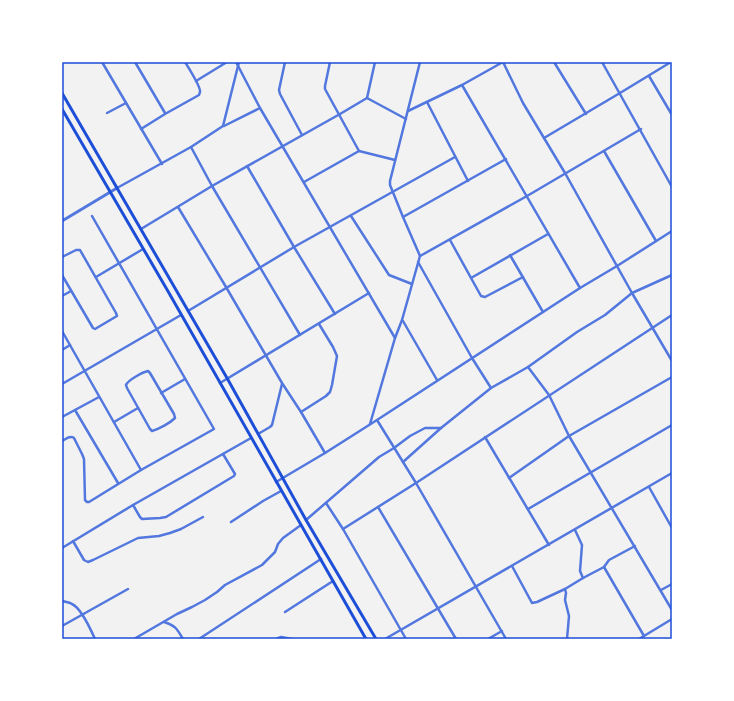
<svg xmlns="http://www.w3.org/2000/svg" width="734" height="701" font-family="'Alegreya Sans',sans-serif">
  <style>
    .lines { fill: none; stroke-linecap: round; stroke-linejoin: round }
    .minor { stroke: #5277de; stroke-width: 2.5 }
    .tertiary { stroke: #5277de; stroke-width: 3 }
    .secondary { stroke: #1d4ed8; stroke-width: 3 }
    .neatline { fill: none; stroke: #1d4ed8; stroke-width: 1.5 }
  </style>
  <rect width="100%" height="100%" fill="#f2f2f2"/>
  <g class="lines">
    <!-- minor -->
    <g class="minor">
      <path d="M102,62L162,164"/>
      <path d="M135,62L165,113"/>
      <path d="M236,62L260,108L395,338"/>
      <path d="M285,62L279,90L280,94L302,135"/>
      <path d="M330,62L325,86V89L359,151L395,160"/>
      <path d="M420,62L390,181V185L403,217L420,256"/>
      <path d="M503,62L523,103L565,173L632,293L672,361"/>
      <path d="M554,62L586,114"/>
      <path d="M602,62L672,187"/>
      <path d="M649,76L672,115"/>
      <path d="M196,81L227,62"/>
      <path d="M462,85L580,288"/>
      <path d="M367,98L406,119"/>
      <path d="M367,98L375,62"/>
      <path d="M427,102L468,181"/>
      <path d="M408,111L462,85L503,62"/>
      <path d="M107,113L126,103"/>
      <path d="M224,126L260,108"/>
      <path d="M141,129L165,114L199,95C199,94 200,93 200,92C201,87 188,67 185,62"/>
      <path d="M544,138L620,93L671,62"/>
      <path d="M191,147L212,186L300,335"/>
      <path d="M604,151L656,241"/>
      <path d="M247,166L294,247L335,314"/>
      <path d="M304,182L359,151"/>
      <path d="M117,188L191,147L223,126L239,62"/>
      <path d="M178,207L226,287L282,383L301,412L325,453"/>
      <path d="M351,216L389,275L412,284"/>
      <path d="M403,217L506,159"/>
      <path d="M141,229L212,186L340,114L367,98"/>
      <path d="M450,240L481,296L485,297L523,277"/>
      <path d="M510,255L543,312"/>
      <path d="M62,257L76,250H80L116,313L117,316L95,329L93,328L62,275"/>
      <path d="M418,262L472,358L491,388"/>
      <path d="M96,277L143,249"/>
      <path d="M471,278L548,234"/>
      <path d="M62,296L71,291"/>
      <path d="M188,311L294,247L455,157"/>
      <path d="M403,321L437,380"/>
      <path d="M62,331L141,470"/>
      <path d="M62,350L70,345"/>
      <path d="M528,367L549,395L569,436L672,610"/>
      <path d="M148,371L150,373L174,414L175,418C170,423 159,429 152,431L150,429L127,388C127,387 126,386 126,385C128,380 143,372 148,371Z"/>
      <path d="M220,383L369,293"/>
      <path d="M62,384L181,315"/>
      <path d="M161,393L185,379"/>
      <path d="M75,410L118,483"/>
      <path d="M301,412L326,396L330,392L332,385L337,356L333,347L319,324"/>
      <path d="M62,417L99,397"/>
      <path d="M377,420L416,483L506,639"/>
      <path d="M114,422L138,408"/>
      <path d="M370,424L395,338L402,320L420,256L527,196L641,129"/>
      <path d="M258,434L270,427L272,425L282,384"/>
      <path d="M485,437L549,545"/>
      <path d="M62,441C66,439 70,435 74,438L82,454L84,459L85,500L87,502H89L141,470L214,429L92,216"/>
      <path d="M403,462L441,428L491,388L528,367L577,332L605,315L632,293L672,275"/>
      <path d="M509,478L569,436L672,377"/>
      <path d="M276,482L325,453L377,420L580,288L617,266L672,231"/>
      <path d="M649,487L672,528"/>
      <path d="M326,503L343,529L406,639"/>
      <path d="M133,505L140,517L142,519L160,518L166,517L234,476L235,474L223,454"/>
      <path d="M378,507L456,639"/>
      <path d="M528,509L672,425"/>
      <path d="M306,520L379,457L394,448L410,436L425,428H441"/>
      <path d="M231,522L263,501L281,491"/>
      <path d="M343,529L416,483L672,315"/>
      <path d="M575,530L582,545L580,571L583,578"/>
      <path d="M73,541L84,560L88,562L93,560L138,538L159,536L170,533L181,529L203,517"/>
      <path d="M635,546L609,560L604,567L644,636"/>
      <path d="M62,548L133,505L251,438"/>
      <path d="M512,566L532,603L537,602L565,589"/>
      <path d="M661,590L672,584"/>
      <path d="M62,601C65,602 69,602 72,604C81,608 91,630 95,639"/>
      <path d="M285,612L333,581"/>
      <path d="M164,622C176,626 177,629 183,639"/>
      <path d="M62,626L128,589"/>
      <path d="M134,639L177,614L192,607L205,600L217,592L225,585L262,565L275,552L278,544L283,538L301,525"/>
      <path d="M199,639L321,559"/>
      <path d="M276,639L281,637L292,639"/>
      <path d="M385,639L672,473"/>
      <path d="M488,639L502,631"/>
      <path d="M567,639L569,616L565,600L566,593L565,589L583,578L604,567"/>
      <path d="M639,639L672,619"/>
    </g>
    <!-- tertiary -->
    <path class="tertiary" d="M62,221L117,188"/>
    <!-- secondary -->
    <g class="secondary">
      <path d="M62,93L227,378L306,520L376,639"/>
      <path d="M62,109L169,293L366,639"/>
    </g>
  </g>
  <!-- border -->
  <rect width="734" height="701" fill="none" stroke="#ffffff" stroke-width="126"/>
  <rect x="63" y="63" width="608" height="575" class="neatline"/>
</svg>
